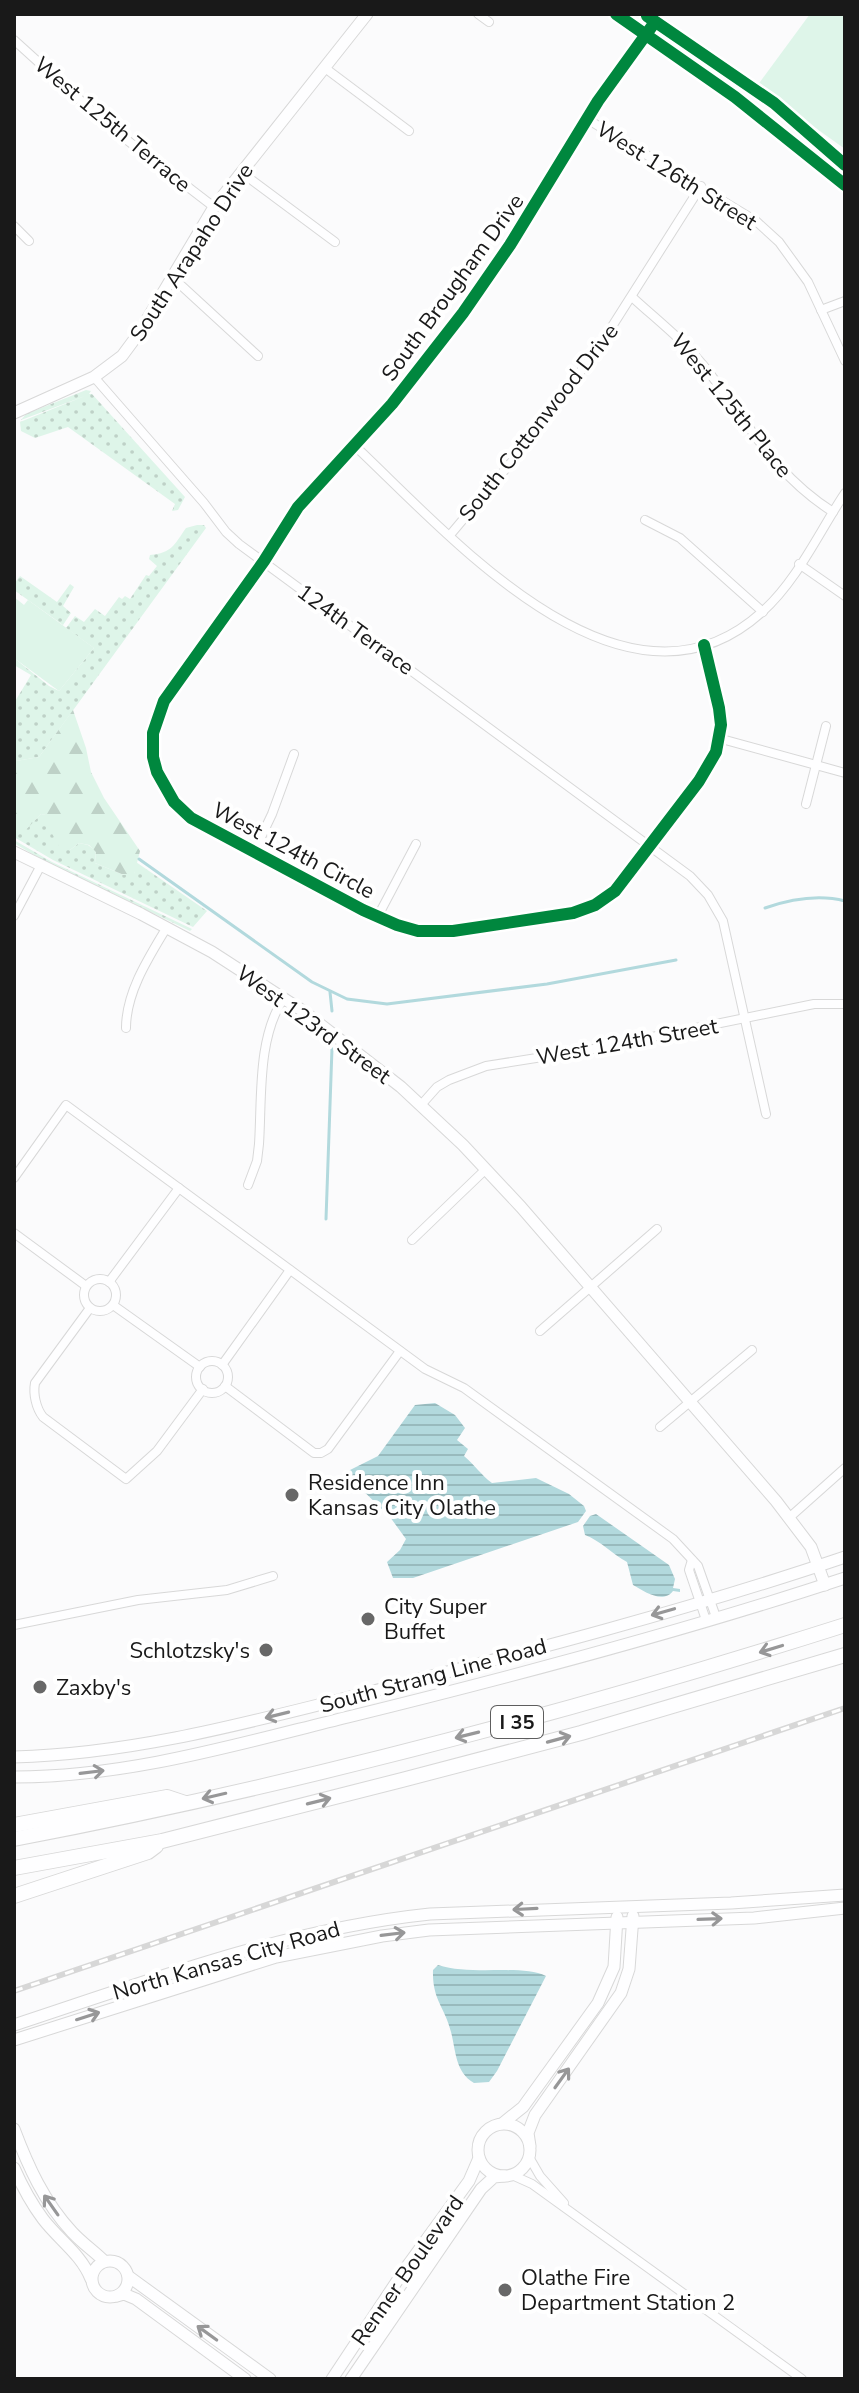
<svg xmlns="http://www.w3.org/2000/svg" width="859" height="2393" font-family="'Nunito Sans',sans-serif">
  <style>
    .grass { fill: url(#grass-dots) }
    .forest { fill: url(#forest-firs) }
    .green { fill: #def5e9 }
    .water { fill: url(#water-rules) }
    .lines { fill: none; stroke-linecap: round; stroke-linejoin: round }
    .stream { stroke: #b2d9dd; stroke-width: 3 }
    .street-casing { stroke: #d8d8d8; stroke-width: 10 }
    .secondary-casing { stroke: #d8d8d8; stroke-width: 13 }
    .highway-casing { stroke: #d8d8d8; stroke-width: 16 }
    .street { stroke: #fefeff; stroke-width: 8 }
    .secondary { stroke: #fefeff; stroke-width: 11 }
    .highway { stroke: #fefeff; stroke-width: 14 }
    .rail-casing { stroke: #d7d7d7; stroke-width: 6 }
    .rail { stroke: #fff; stroke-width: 3; stroke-dasharray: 9; stroke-linecap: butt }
    .cycleway-casing { stroke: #fff; stroke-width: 17 }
    .cycleway { stroke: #00873e; stroke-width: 12 }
    .oneway { stroke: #979798 }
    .poi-dot { fill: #686868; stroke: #fff; stroke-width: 3 }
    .labels { text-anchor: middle; stroke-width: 8; stroke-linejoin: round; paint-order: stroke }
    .shield { fill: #fff; stroke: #5e5e5e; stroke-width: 2 }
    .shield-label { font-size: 20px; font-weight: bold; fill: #191919 }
    .street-label { font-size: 22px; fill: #191919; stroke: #fff }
    .poi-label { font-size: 22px; fill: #191919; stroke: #fff; text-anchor: start }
  </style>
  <defs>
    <pattern id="grass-dots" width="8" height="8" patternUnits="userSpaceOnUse" patternTransform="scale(2)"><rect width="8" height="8" fill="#def5e9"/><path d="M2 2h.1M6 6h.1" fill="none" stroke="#bed1c7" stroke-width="1.8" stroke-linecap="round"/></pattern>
    <pattern id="forest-firs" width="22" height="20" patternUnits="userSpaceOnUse" patternTransform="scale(2)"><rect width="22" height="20" fill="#def5e9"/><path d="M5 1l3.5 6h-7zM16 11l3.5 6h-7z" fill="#bed1c7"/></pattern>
    <pattern id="water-rules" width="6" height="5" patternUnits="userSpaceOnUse" patternTransform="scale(2)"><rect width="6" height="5" fill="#b2d9dd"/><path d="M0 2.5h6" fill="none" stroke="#98babd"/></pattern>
  </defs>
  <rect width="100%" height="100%" fill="#fbfbfc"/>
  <!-- grass -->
  <g class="grass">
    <path d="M86,390L91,391L89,394H92L185,497L178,510L172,511L175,504L68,427L35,438L21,431L20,422L85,396L21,420L26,414Z"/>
    <path d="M197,525H204L206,528L39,757L16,761L14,703L31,675L14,665V658L49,686L59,691L94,648L66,628L75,616L84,622L95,609L105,616L119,597L122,599L125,596L130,599L146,575L149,576L157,566L149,559L150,555C172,553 174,545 186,528Z"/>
    <path d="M20,576L57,602L70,584L74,587L63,606L71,613L63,625L14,590V584Z"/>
    <path d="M41,814L47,815L70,850L79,843L88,845L96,851L95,863L124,875L134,874L136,862L207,911L193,927L53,860L14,837V829L22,833Z"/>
    <path d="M14,840L52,862L192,929L190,931L39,858L14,843Z"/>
  </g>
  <!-- forest -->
  <path class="forest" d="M73,710L86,748L91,772L104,798L140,851L134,875H124L95,863L96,852L89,845L79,843L70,850H61L49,828L46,815L41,814L22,834L14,829V758L16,761L39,757Z"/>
  <!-- green -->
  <g class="green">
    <path d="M810,14H845V149L757,86Z"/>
    <path d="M14,597L24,605L28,600L94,648L59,691L14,658Z"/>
  </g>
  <!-- water -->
  <g class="water">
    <path d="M435,1403L455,1415L465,1428L457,1440L468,1449L464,1456C475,1465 481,1475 492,1483L536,1478L569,1494L584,1506L586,1511L578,1522L413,1578H393L387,1562L400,1550L406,1539L390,1517L349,1477L348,1471L378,1456L415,1405Z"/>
    <path d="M596,1514L669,1565L675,1579L673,1588L680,1589V1592L673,1591C663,1604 645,1592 633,1585L627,1562C612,1554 601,1541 585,1535L583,1526L590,1516Z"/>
    <path d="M438,1965C472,1976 521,1964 546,1976L497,2071L489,2082L474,2083C455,2072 456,2051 451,2032C445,2007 432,2000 433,1970Z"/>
  </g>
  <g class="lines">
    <!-- stream -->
    <g class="stream">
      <path d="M139,859L312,982L347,999L387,1004L547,984L676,960"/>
      <path d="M765,908C791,899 818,894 845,901"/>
      <path d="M330,992L332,1011"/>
      <path d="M326,1219L332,1048"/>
    </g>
    <!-- street casing -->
    <g class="street-casing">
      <g id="street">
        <path d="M478,14L489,22"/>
        <path d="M655,22L598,101L510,245L463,313L392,404L298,507L264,561L164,701L153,733V757L157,772L174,802L191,818L363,910L397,925L418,931H453L573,913L595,905L615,891L699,781L716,752L721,725L719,708L704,645"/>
        <path d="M14,40L110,127L214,207"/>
        <path d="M325,68L409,131"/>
        <path d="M587,119L756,221L779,242L808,282L845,361"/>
        <path d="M241,172L335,242"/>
        <path d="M14,226L29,241"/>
        <path d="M172,277L258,356"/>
        <path d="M632,297C657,320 682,339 703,365C747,419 770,472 833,512"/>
        <path d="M821,310L845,301"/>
        <path d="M94,377L204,503L226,532L239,544L690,876L708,895L723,921L766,1114"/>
        <path d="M355,446C449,534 624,737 762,612C797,581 819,532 845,493"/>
        <path d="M645,520L680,538L763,612"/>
        <path d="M450,535L519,453L599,347L701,186"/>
        <path d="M799,564L845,596"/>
        <path d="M718,738L845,773"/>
        <path d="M806,804L826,726"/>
        <path d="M254,852L272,814L294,754"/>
        <path d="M14,916L40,867"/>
        <path d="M378,916L416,844"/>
        <path d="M126,1028C126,992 149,957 167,927"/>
        <path d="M421,1105L437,1087L449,1080L486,1066L593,1049L814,1004H845"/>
        <path d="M14,1178L66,1105L425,1369L464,1388L673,1539L698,1566L716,1617"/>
        <path d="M248,1185L257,1161L259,1144C262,1099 257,1037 284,998"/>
        <path d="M14,1233L86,1286"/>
        <path d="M412,1240L486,1169"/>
        <circle cx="100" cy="1295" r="16"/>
        <path d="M109,1282L179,1188"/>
        <path d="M113,1305L200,1367"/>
        <path d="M90,1308L35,1383C33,1394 36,1408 43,1417L126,1479L157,1451L203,1389"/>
        <path d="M540,1331L657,1229"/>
        <circle cx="212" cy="1377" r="16"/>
        <path d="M222,1365L290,1270"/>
        <path d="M225,1386L314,1453H321L328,1449L400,1351"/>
        <path d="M660,1427L752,1350"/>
        <path d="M790,1517L845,1468"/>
        <path d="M692,1560L689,1570L706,1620"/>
        <path d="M14,1625L138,1600L227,1590L273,1576"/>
        <path d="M529,2157L540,2176L564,2203"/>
        <path d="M512,2175L532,2184L802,2379"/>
      </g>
    </g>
    <!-- secondary casing -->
    <g class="secondary-casing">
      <g id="secondary">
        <path d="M616,14L735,97L845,185"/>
        <path d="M645,14L774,103L845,165"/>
        <path d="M14,413L94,377L122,356L139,333L214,207L367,14"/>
        <path d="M14,852L141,914L212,952L303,1011L401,1087L463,1145L521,1207L776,1501L811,1547L825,1585"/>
        <path d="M14,1757C134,1754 250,1722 366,1693C526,1652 688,1610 845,1557"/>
        <path d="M14,1777C128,1777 238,1744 348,1717C515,1676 682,1632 845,1578"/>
        <path d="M14,2025C151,1980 286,1929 430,1914L731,1903L845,1895"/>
        <path d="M14,2040L276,1957L382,1936L429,1930L754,1918L845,1908"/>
        <path d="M503,2123L523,2107L598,2003L614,1967L617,1917"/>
        <circle cx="504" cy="2150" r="26"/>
        <path d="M14,2129C28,2166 44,2202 72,2232C82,2243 94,2251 104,2261"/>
        <path d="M530,2146L528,2133L535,2115L621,1993L629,1969L633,1916"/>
        <path d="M14,2168C22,2186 31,2203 43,2219C59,2240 81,2254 91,2279"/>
        <circle cx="110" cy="2279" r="18"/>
        <path d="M128,2276L270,2379"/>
        <path d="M117,2296L124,2294L136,2299L245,2379"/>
        <path d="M332,2379L405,2269L469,2181L479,2158"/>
        <path d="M351,2379L481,2189L494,2177L504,2176"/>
      </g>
    </g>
    <!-- highway casing -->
    <g class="highway-casing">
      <g id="highway">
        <path d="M14,1825L167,1797L185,1803"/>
        <path d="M14,1839C295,1785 572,1712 845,1625"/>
        <path d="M14,1868L162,1841L402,1780L581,1733L845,1655"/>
        <path d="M14,1896L148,1852L156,1846"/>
      </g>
    </g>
    <!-- street -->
    <use href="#street" class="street"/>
    <!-- secondary -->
    <use href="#secondary" class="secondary"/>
    <!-- highway -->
    <use href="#highway" class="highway"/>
    <!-- rail casing -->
    <g class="rail-casing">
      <path id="rail" d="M14,1991L845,1708"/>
    </g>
    <!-- rail -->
    <use href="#rail" class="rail"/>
    <!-- cycleway casing -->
    <g class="cycleway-casing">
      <g id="cycleway">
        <path d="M616,14L735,97L845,185"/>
        <path d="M647,16L774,103L845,165"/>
        <path d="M655,22L598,101L510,245L463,313L392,404L298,507L264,561L164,701L153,733V757L157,772L174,802L191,818L363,910L397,925L418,931H453L573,913L595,905L615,891L699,781L716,752L721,725L719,708L704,645"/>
      </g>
    </g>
    <!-- cycleway -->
    <use href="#cycleway" class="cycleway"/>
  </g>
  <!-- one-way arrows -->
  <defs><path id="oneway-shaft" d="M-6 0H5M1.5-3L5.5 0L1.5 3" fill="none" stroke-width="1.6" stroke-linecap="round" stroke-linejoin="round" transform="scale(2)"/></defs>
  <g class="oneway">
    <use href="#oneway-shaft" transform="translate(663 1612) rotate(164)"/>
    <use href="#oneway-shaft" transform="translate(771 1649) rotate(163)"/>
    <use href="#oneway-shaft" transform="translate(277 1715) rotate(166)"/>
    <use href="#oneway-shaft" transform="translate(467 1735) rotate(166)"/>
    <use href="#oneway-shaft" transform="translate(559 1739) rotate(-15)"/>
    <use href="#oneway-shaft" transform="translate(92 1772) rotate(-7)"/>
    <use href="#oneway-shaft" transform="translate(214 1796) rotate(167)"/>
    <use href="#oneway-shaft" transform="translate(319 1801) rotate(-14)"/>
    <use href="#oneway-shaft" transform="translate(525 1909) rotate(177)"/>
    <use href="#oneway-shaft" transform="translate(710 1919) rotate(-2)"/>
    <use href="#oneway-shaft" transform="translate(393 1934) rotate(-7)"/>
    <use href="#oneway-shaft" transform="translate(88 2016) rotate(-18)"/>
    <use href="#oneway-shaft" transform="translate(562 2078) rotate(-54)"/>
    <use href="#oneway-shaft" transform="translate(51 2205) rotate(-125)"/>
    <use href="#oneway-shaft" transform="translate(207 2333) rotate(-144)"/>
  </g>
  <!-- markers -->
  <g class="poi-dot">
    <circle cx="292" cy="1495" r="8"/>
    <circle cx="368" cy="1619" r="8"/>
    <circle cx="266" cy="1650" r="8"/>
    <circle cx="40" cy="1687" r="8"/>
    <circle cx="505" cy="2290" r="8"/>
  </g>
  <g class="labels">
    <!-- shield labels -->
    <rect class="shield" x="491" y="1706" width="52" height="32" rx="6"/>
    <g class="shield-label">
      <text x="517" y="1729">I 35</text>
    </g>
    <!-- street labels -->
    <g class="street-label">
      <text transform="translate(113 124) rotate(40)" y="8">West 125th Terrace</text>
      <text transform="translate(677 175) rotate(32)" y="8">West 126th Street</text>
      <text transform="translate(191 252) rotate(-57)" y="8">South Arapaho Drive</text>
      <text transform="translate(452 287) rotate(-54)" y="8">South Brougham Drive</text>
      <text transform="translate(732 405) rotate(51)" y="8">West 125th Place</text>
      <text transform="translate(538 422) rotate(-52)" y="8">South Cottonwood Drive</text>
      <text transform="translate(356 629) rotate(36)" y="8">124th Terrace</text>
      <text transform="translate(294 850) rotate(28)" y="8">West 124th Circle</text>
      <text transform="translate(314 1024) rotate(36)" y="8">West 123rd Street</text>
      <text transform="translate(627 1041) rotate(-10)" y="8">West 124th Street</text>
      <text transform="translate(433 1675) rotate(-15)" y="8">South Strang Line Road</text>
      <text transform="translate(226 1960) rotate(-16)" y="8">North Kansas City Road</text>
      <text transform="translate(407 2270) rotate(-55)" y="8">Renner Boulevard</text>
    </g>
    <!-- poi labels -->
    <g class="poi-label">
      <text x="308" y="1490">Residence Inn<tspan x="308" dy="25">Kansas City Olathe</tspan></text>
      <text x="384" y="1614">City Super<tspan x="384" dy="25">Buffet</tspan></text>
      <text x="250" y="1658" text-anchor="end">Schlotzsky's</text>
      <text x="56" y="1695">Zaxby's</text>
      <text x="521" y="2285">Olathe Fire<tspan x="521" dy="25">Department Station 2</tspan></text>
    </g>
  </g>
  <!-- border -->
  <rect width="859" height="2393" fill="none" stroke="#191919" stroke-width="32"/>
</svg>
